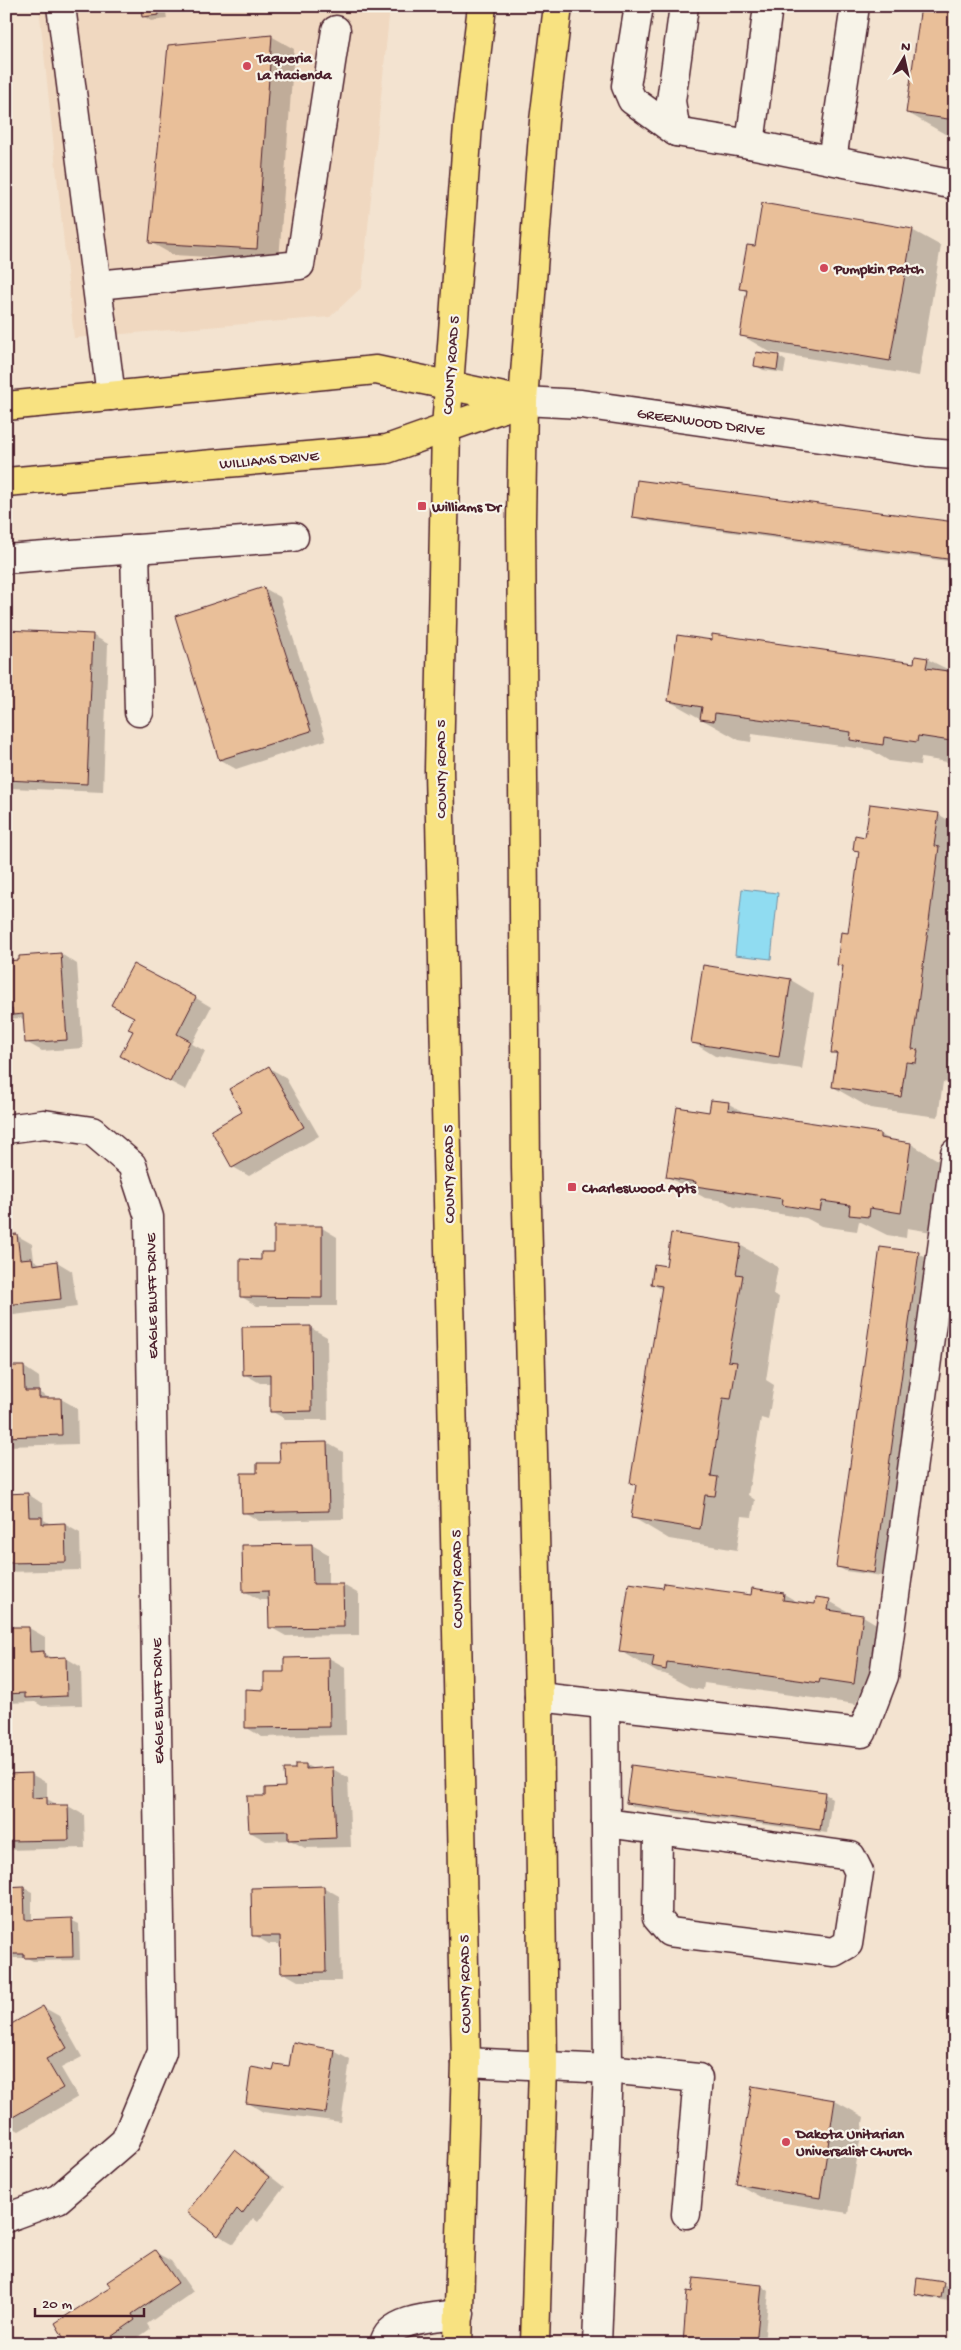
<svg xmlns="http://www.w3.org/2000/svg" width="961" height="2350" font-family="'Gochi Hand',sans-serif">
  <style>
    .built { fill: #f0d8c0 }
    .water { fill: #90dcf1; stroke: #7490a2 }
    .shadow { fill: #0003 }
    .building { fill: #e9bf99; stroke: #4a1f2b }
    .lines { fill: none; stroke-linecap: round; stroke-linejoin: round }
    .minor-casing { stroke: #4a1f2b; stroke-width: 31 }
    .major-casing { stroke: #4a1f2b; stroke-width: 31 }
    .minor { stroke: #f7f3e8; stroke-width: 28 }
    .major { stroke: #f8e281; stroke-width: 28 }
    .poi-dot { fill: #d1495b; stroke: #f7f3e8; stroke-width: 2 }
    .labels { text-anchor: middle; stroke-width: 4.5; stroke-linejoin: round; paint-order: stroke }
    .poi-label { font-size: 15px; font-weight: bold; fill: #4a1f2b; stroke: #f7f3e8; text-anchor: start }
    .street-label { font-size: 15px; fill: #4a1f2b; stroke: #f7f3e8 }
  </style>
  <rect width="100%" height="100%" fill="#f3e3d0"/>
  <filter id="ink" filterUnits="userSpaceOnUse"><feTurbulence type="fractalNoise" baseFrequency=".02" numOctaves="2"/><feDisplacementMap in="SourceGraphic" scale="10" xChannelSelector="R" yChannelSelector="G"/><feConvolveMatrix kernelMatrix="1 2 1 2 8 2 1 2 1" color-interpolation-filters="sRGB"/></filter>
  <g filter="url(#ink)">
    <!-- built -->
    <path class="built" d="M39,6H390L362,287L330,317L74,338Z"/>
    <!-- water -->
    <path class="water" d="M742,889L778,893L771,959L735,955Z"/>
    <!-- shadow -->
    <g class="shadow">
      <path d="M142,6H165L167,19L151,21L143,16Z"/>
      <path d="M955,6V136L945,134L908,113Z"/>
      <path d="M271,36L294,49L279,261L173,255L150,242Z"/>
      <path d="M912,230L941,246L919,376L770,352L741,335L748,293L741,288L756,248Z"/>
      <path d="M778,356L786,361L784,373L763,370L755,365Z"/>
      <path d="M633,516L955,524V562L641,520Z"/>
      <path d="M264,588L280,597L326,740L236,769L220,760Z"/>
      <path d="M6,631L92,635L108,644L103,792L10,788L6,786Z"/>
      <path d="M927,659L955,673L954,763L921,758L920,765L889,761L871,750L752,734L751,742L739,740L669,701L915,664Z"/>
      <path d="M938,814L955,824V1025L949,1069L955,1073L953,1084L943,1082L938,1117L870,1108L833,1087L838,1055L832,1052L844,968L838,964L849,934L860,852L854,849Z"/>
      <path d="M61,954L77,964L83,1048L42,1051L26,1042L25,1020L21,1018L6,1019V962L21,961L20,957Z"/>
      <path d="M791,980L814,994L802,1069L715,1056L692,1042Z"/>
      <path d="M196,998L211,1007L192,1044L205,1051L186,1090L138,1065L135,1017Z"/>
      <path d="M269,1068L285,1077L319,1136L249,1176L233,1167L243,1113Z"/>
      <path d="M729,1104L747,1114L880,1134L892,1141L911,1144L948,1166L938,1233L907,1228L906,1238L887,1235L859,1221L857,1231L821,1226L806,1218L734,1207L724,1201L705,1198L668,1177L710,1113Z"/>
      <path d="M322,1228L337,1237V1306H257L242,1297L262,1261Z"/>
      <path d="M16,1235L32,1244L34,1260L42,1265L57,1262L72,1271L77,1307L6,1316V1236Z"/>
      <path d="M740,1245L778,1267L773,1294L779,1297L766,1380L774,1385L768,1420L761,1418L748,1495L755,1500L752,1517L742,1516L737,1550L669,1539L632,1517L637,1486L631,1482L663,1290L652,1284L667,1267Z"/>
      <path d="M918,1253L926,1258L882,1576L845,1571L837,1566Z"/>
      <path d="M311,1328L327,1337L328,1420H287L271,1411V1383H260L244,1374Z"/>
      <path d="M24,1367L39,1377L40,1393L51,1399H61L77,1408L78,1444L6,1446V1368Z"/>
      <path d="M327,1443L343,1452L344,1519L259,1521L244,1512L281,1464Z"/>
      <path d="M28,1494L43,1504L44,1520L52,1525L64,1524L80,1533L81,1570L6,1572V1495Z"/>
      <path d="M312,1545L328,1554V1585H343L359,1594V1635L286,1636L270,1627L269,1600H260L244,1591Z"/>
      <path d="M664,1590L752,1596L753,1590L784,1594L801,1604L816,1606L829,1601L854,1615L863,1616L900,1638L891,1704L857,1700L856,1704L704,1683L703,1690L691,1688L665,1674L658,1673L621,1651Z"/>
      <path d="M29,1628L45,1637V1654L53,1659L66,1658L81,1667L82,1705L42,1706L35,1702L6,1703V1629Z"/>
      <path d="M329,1658L345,1667L346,1735L262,1737L247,1728L266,1691L285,1673Z"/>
      <path d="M296,1765H306L314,1769H333L348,1778L351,1847L305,1848L290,1840L266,1841L250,1832L267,1797L286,1788L297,1771Z"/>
      <path d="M632,1767L825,1794L832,1798L827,1833L635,1807L627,1803Z"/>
      <path d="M31,1774L47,1783V1799L60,1806H68L84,1815L85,1848L6,1850V1775Z"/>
      <path d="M323,1887L339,1896L341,1981H298L282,1972L281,1944H269L254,1935Z"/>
      <path d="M6,1888H24L32,1892V1921L71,1920L79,1924L80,1960L33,1961L27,1958H6Z"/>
      <path d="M43,2007L59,2016L82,2057L61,2068L78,2097L19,2131L6,2124V2029Z"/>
      <path d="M334,2051L350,2060L341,2122L263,2112L247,2102L274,2073Z"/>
      <path d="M835,2101L864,2117L848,2213L766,2200L737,2184Z"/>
      <path d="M235,2152L251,2161L284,2187L258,2222L253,2218L234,2244L218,2235Z"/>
      <path d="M155,2252L171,2261L193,2292L147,2324L150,2329L129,2344H69L113,2287Z"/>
      <path d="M943,2284L951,2288L949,2301L924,2297L916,2293Z"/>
      <path d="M762,2286L769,2291L764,2344H684L693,2293Z"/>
    </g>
    <!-- building -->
    <g class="building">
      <path d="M141,6H158L159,15L142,17Z"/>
      <path d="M921,6H955V120L906,113Z"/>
      <path d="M272,35L257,249L149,243L168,45Z"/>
      <path d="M762,203L913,229L890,361L740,336L747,290L739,289L747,245L755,246Z"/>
      <path d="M756,352L779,355L777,370L754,366Z"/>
      <path d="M637,480L955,522V560L632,517Z"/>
      <path d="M264,587L311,731L219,760L175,616Z"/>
      <path d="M6,630L93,634L87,784L6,780Z"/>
      <path d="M712,634L914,663L915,656L928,658L926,668L955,672V715L951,741L918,736L917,742L884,737L883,745L850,740L851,732L715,713L714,721L700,719L702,707L668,701L677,635L712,640Z"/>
      <path d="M870,804L939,813L934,846L939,847L912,1049L918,1050L916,1063L906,1062L901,1097L832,1087L837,1053H831L843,966L837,965L841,932L848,933L859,851L853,850L855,835L865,837Z"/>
      <path d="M61,953L67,1040L25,1043L23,1014L13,1015L12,1009L6,1010V961L19,960V956Z"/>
      <path d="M133,964L196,997L177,1034L190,1041L170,1082L120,1056L133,1031L128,1029L134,1017L111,1005Z"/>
      <path d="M703,965L791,979L779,1057L691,1043Z"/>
      <path d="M269,1066L304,1127L232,1168L211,1130L242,1112L229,1089Z"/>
      <path d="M711,1100L729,1102L728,1110L880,1133V1138L911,1143L901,1213L870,1208L869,1217L849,1215L850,1205L822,1201L820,1211L782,1205L783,1199L695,1186L696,1182L666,1177L677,1107L709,1112Z"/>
      <path d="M274,1226H322V1298L240,1297V1259L261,1260V1252H274Z"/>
      <path d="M671,1233L741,1244L736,1274L743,1275L728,1361L737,1362L731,1399L723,1398L711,1476L718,1477L715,1496L705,1495L700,1529L631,1518L636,1485L630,1483L662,1286L651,1284L654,1264L666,1266Z"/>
      <path d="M17,1234L20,1259L32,1258L33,1265L57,1261L61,1299L6,1305V1235Z"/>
      <path d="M880,1247L919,1252L874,1573L836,1567Z"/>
      <path d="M311,1326L312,1411L270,1412V1374L243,1375L242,1327Z"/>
      <path d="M6,1366H24L25,1391H39V1398H61L62,1435L6,1437Z"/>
      <path d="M327,1442L329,1511L242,1513L241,1473H257V1463H280L279,1443Z"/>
      <path d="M28,1493L29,1517H42V1524L65,1523L66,1562L6,1563V1494Z"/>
      <path d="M312,1544L313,1584H343L344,1627L269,1628L268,1591L243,1592L242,1545Z"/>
      <path d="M629,1583L663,1588L664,1583L751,1595L752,1588L784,1593L783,1600L815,1604L816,1597L830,1599L828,1610L863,1615L854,1684L820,1679L819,1683L667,1662L666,1670L652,1667L654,1656L619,1652Z"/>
      <path d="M6,1627H29L30,1652L44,1651V1658L66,1657L67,1696L25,1698V1693L6,1694Z"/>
      <path d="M329,1657L330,1727L245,1728V1689L264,1690V1672H284V1658Z"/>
      <path d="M295,1764H306V1769L333,1767L336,1838L288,1840V1831L249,1832L247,1796H265V1788L285,1787L284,1769H295Z"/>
      <path d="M631,1765L825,1792L820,1830L626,1803Z"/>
      <path d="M32,1773V1798L47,1797V1805H68L69,1840L6,1841V1774Z"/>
      <path d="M24,1886L25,1920L72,1918L73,1957L24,1958V1954H6V1887Z"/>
      <path d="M324,1886L326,1972L281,1973L280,1936H252L251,1888Z"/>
      <path d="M43,2006L67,2048L46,2059L63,2088L6,2121V2027Z"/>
      <path d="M293,2042L335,2050L326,2113L246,2103L251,2067L273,2071L275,2064L289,2066Z"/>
      <path d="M752,2086L835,2100L820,2198L736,2184Z"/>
      <path d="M235,2150L269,2177L242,2214L237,2209L218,2236L187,2212Z"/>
      <path d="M155,2250L178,2283L132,2314L135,2320L101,2344H67L55,2323L111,2287L107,2282Z"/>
      <path d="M694,2278L762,2285L756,2344H683L687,2291L692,2292Z"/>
      <path d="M917,2278L944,2282L941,2298L915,2294Z"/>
    </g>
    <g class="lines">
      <!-- minor casing -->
      <g class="minor-casing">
        <g id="minor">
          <path d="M61,6L111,396"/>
          <path d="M639,6L626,86L632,100L676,132L750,144"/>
          <path d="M768,6L750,144L955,185"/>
          <path d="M676,132L671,101L684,6"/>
          <path d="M832,160L855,6"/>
          <path d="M97,285L300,265L336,30"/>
          <path d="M523,401L581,404L927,453L955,455"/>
          <path d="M135,549L139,712"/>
          <path d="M6,559L294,537"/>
          <path d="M6,1129L44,1124L92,1131L132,1165L149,1217L162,2052L125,2141L58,2199L6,2218"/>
          <path d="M539,1697L862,1733L884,1676L955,1153"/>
          <path d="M606,1823L851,1856L859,1872L848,1944L834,1952L669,1932L657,1918L658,1830"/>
          <path d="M466,2062L608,2069L698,2078L686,2214"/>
          <path d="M384,2344C389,2317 438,2317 460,2314"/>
          <path d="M597,2344L608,2069L605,1704"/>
        </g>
      </g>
      <!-- major casing -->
      <g class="major-casing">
        <g id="major">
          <path d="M6,406L376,370L523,401"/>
          <path d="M6,482L387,449L523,401"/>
          <path d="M458,2344L466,2062L439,770L446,428L468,125L482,6"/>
          <path d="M535,2344L543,2066L539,1697L526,1168L521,521L523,401L544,121L558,6"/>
        </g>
      </g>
      <!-- minor -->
      <use href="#minor" class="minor"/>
      <!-- major -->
      <use href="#major" class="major"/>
    </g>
  </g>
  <!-- markers -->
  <g class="poi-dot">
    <circle cx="247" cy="66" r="5"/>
    <circle cx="824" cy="268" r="5"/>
    <rect x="417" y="501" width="10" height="10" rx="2.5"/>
    <rect x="567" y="1182" width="10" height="10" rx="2.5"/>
    <circle cx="786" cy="2142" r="5"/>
  </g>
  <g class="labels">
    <!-- poi labels -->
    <g class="poi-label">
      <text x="257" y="62">Taqueria<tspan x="257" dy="17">La Hacienda</tspan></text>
      <text x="834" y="273">Pumpkin Patch</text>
      <text x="432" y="511">Williams Dr</text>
      <text x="582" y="1192">Charleswood Apts</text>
      <text x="796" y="2138">Dakota Unitarian<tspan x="796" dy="17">Universalist Church</tspan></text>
    </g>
    <!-- street labels -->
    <g class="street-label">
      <text transform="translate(450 365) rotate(-86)" y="5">COUNTY ROAD 5</text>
      <text transform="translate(701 421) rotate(8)" y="5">GREENWOOD DRIVE</text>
      <text transform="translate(269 459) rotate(-5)" y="5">WILLIAMS DRIVE</text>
      <text transform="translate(440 769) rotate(-90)" y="5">COUNTY ROAD 5</text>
      <text transform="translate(448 1174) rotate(-91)" y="5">COUNTY ROAD 5</text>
      <text transform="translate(151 1296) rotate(-91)" y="5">EAGLE BLUFF DRIVE</text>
      <text transform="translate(456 1579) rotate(-91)" y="5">COUNTY ROAD 5</text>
      <text transform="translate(157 1701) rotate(-91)" y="5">EAGLE BLUFF DRIVE</text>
      <text transform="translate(464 1984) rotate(-91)" y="5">COUNTY ROAD 5</text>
    </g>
  </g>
  <!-- margin -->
  <rect width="961" height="2350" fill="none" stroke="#f7f3e8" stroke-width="25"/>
  <rect x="12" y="12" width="936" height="2325" fill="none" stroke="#4a1f2b" stroke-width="2" filter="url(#ink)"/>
  <!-- north arrow -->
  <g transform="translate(904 58) rotate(9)" stroke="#f7f3e8" stroke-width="4" paint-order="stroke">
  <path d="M0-4L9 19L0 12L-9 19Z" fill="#4a1f2b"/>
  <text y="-8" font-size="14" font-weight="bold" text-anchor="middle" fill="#4a1f2b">N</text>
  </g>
  <!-- scale -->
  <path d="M35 2308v8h109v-8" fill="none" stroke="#4a1f2b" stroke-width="2.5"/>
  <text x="42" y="2308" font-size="15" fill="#4a1f2b" stroke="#f7f3e8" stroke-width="4" paint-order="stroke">20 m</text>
</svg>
